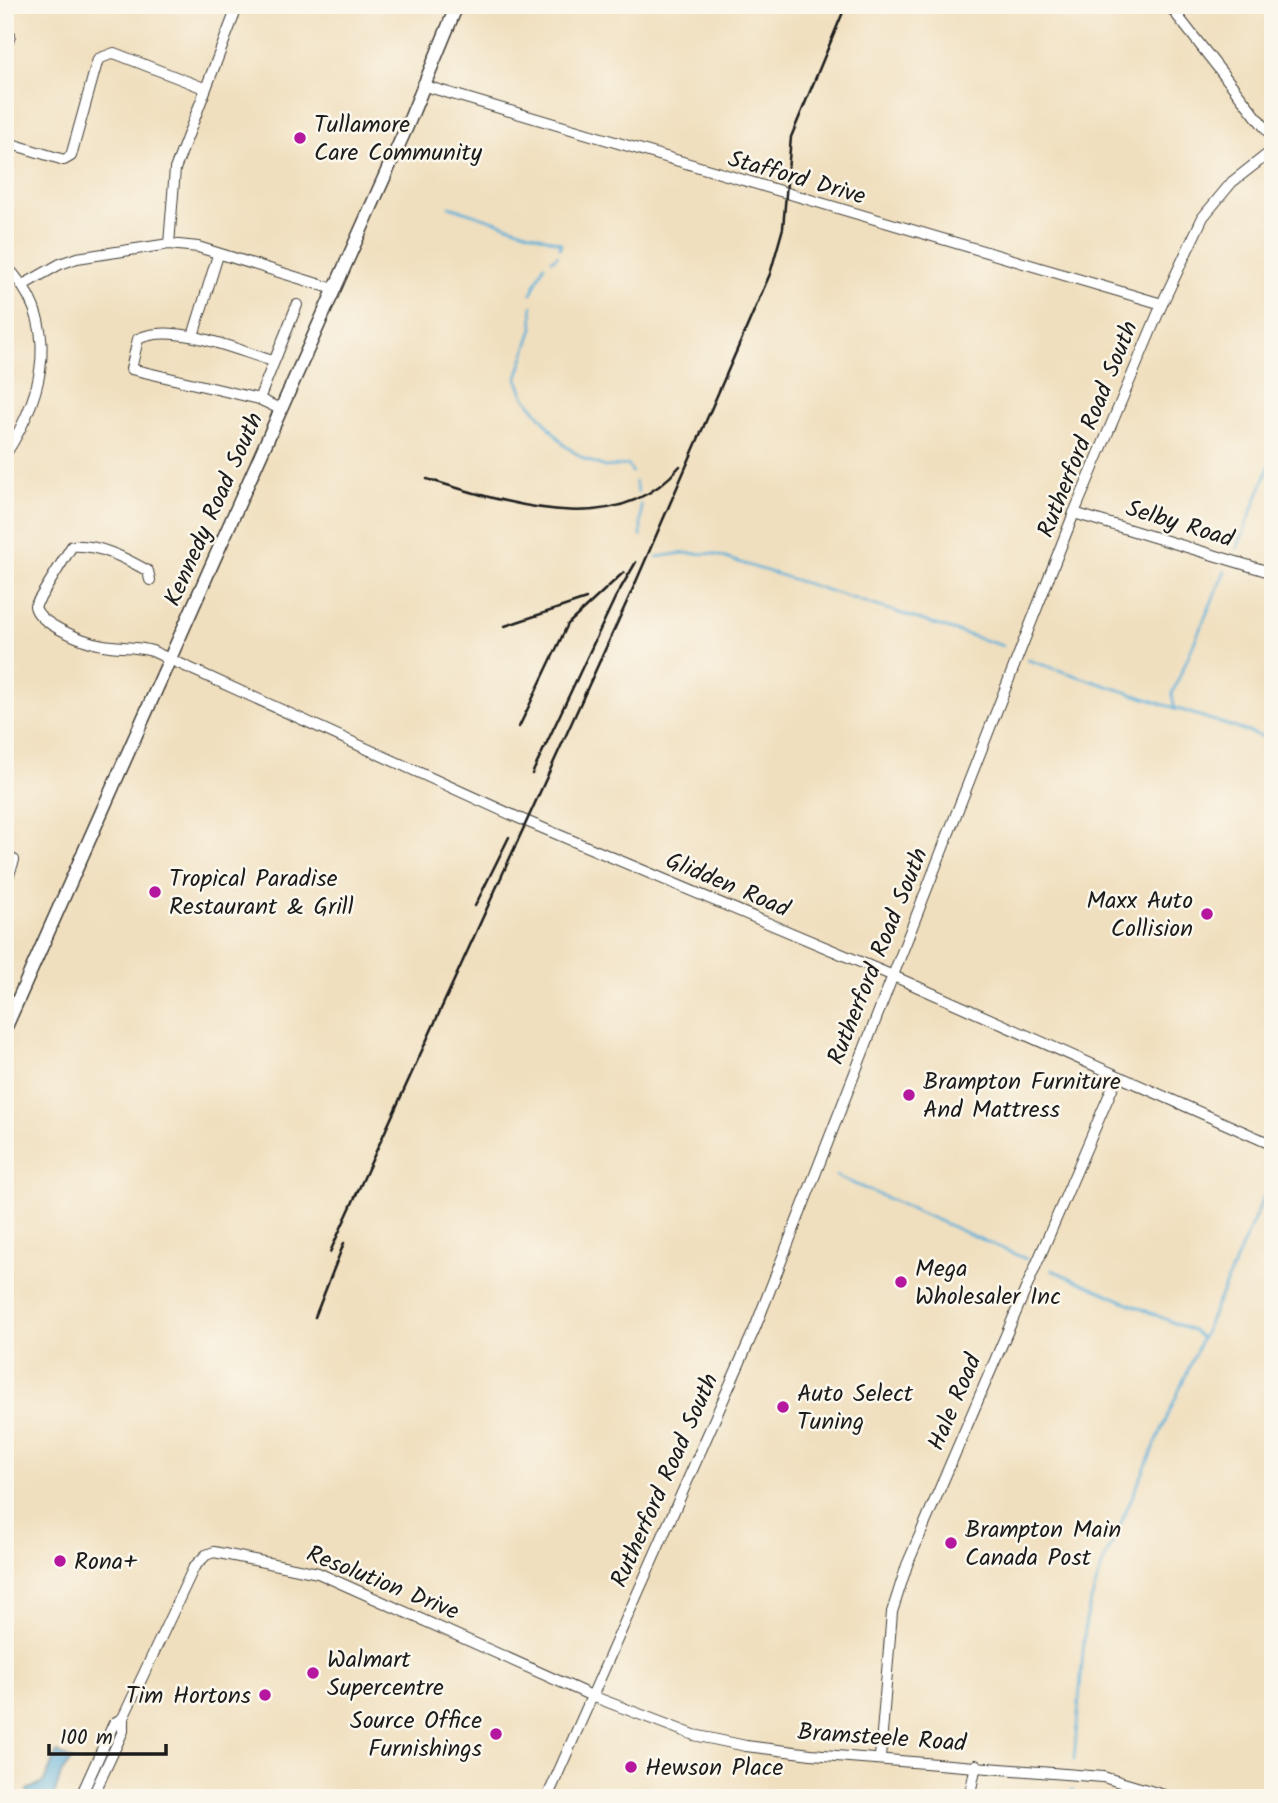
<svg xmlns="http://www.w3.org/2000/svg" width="1278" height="1803" font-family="Kalam,sans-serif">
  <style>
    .water { fill: #5dafd8; stroke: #3c667a; stroke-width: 2 }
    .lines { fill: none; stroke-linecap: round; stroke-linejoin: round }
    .stream { stroke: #5dafd8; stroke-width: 2.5 }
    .minor-casing { stroke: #3c3934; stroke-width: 12 }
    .major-casing { stroke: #3c3934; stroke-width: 15 }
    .minor { stroke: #fff; stroke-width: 10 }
    .major { stroke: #fff; stroke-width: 12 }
    .rail { stroke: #1c1c1c; stroke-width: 2.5 }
    .poi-dot { fill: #b5179e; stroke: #fbf7ec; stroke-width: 2.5 }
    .labels { text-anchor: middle; stroke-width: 5; stroke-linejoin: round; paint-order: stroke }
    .poi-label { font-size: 24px; fill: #1c1c1c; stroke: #fbf7ec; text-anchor: start }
    .street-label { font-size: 24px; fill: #1c1c1c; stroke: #fbf7ec }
  </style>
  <rect width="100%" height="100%" fill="#fbf7ec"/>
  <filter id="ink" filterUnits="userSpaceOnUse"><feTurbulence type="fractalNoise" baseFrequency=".0143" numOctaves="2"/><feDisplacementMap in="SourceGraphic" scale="14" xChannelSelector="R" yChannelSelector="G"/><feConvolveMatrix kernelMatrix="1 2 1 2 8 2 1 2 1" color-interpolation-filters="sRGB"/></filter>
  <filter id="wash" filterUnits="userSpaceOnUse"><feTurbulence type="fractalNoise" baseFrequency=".00686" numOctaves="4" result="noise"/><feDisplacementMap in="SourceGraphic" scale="28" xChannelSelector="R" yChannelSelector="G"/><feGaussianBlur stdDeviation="1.57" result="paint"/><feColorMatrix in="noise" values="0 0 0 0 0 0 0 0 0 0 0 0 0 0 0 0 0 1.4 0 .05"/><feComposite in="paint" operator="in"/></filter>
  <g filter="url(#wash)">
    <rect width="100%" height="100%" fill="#f0dfbe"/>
    <!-- water -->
    <path class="water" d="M57,1752L71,1760L61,1774L54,1796L27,1797V1790L44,1782Z"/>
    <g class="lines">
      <!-- stream -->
      <g class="stream">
        <path d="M449,206L561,243L560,248"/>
        <path d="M552,260L558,255"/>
        <path d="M531,294L544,265"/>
        <path d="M532,306L533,328L517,378L524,396L564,445L584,459L605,467L628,465L632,472"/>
        <path d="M635,482L638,492"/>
        <path d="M641,536V504"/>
        <path d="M1237,549L1273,457"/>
        <path d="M657,557L683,553L713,554L1003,646"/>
        <path d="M1028,660L1273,740"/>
        <path d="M1175,710L1172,694L1225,571"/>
        <path d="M836,1176L1026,1259"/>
        <path d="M1052,1270L1195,1332L1201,1338"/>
        <path d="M1074,1760L1086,1617L1102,1566L1273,1176"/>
        <path d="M1071,1798L1072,1790"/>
      </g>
    </g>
  </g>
  <g filter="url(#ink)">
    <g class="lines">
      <!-- minor casing -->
      <g class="minor-casing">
        <g id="minor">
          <path d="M1169,5L1273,138"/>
          <path d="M5,23L10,36L5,48"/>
          <path d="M422,85L1162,304"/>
          <path d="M5,142L64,160L71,156L98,59L114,53L204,88"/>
          <path d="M169,244L175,169L238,5"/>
          <path d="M5,265C62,322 45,393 5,455"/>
          <path d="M23,285L60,264L77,258L169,244L198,247L334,289"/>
          <path d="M193,336L218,255"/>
          <path d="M273,361C238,351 173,321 138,339L131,369L259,399L280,409"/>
          <path d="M259,399L297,305"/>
          <path d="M1074,513L1273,573"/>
          <path d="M150,580L148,571C125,558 98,544 72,546L35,606C38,624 85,642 103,645C120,648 135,646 152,651L521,819L891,975L1273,1145"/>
          <path d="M5,856L14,860L6,883"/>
          <path d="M880,1757L892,1612L907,1565L1117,1077"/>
          <path d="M80,1798L114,1723L123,1718"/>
          <path d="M92,1798L123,1731V1718L194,1567L206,1555L214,1552L318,1573L592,1696L694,1735L746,1746L811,1754L1103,1777L1174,1798"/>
          <path d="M547,1798L755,1328L1074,513L1162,304L1203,217L1232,182L1273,150"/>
          <path d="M969,1798L976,1765"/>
        </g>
      </g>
      <!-- major casing -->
      <g class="major-casing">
        <path id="major" d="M5,1029L408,124L457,5"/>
      </g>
      <!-- minor -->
      <use href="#minor" class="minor"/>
      <!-- major -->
      <use href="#major" class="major"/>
      <!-- rail -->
      <g class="rail">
        <path d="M427,479C506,502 617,543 680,466"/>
        <path d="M505,626L586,599"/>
        <path d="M519,727L568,624L624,572"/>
        <path d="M532,774L615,598L636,562"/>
        <path d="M475,906L509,837"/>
        <path d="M330,1252L635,584L770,274L783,228L791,137L846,5"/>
        <path d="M315,1317L344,1243"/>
      </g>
    </g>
  </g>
  <!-- markers -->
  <g class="poi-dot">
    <circle cx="300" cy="138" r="7"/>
    <circle cx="155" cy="892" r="7"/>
    <circle cx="1207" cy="914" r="7"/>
    <circle cx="909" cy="1095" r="7"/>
    <circle cx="901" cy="1282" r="7"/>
    <circle cx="783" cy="1407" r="7"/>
    <circle cx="951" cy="1543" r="7"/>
    <circle cx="60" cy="1561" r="7"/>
    <circle cx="313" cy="1673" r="7"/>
    <circle cx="265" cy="1695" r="7"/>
    <circle cx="496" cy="1734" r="7"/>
    <circle cx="631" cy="1767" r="7"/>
  </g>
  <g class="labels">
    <!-- poi labels -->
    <g class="poi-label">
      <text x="314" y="132">Tullamore<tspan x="314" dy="28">Care Community</tspan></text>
      <text x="169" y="886">Tropical Paradise<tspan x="169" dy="28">Restaurant &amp; Grill</tspan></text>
      <text x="1193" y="908" text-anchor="end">Maxx Auto<tspan x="1193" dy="28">Collision</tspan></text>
      <text x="923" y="1089">Brampton Furniture<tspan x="923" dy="28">And Mattress</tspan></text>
      <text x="915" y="1276">Mega<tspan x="915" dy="28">Wholesaler Inc</tspan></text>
      <text x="797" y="1401">Auto Select<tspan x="797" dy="28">Tuning</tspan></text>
      <text x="965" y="1537">Brampton Main<tspan x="965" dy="28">Canada Post</tspan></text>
      <text x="74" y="1569">Rona+</text>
      <text x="327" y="1667">Walmart<tspan x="327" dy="28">Supercentre</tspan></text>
      <text x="251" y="1703" text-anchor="end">Tim Hortons</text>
      <text x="482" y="1728" text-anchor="end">Source Office<tspan x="482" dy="28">Furnishings</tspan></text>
      <text x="645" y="1775">Hewson Place</text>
    </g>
    <!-- street labels -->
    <g class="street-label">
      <text transform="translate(797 177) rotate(16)" y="8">Stafford Drive</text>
      <text transform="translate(1087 429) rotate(-68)" y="8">Rutherford Road South</text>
      <text transform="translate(213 509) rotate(-66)" y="8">Kennedy Road South</text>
      <text transform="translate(1180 523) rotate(17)" y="8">Selby Road</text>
      <text transform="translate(728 884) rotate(23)" y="8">Glidden Road</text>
      <text transform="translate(877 956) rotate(-68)" y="8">Rutherford Road South</text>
      <text transform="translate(954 1402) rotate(-67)" y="8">Hale Road</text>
      <text transform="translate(664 1480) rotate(-66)" y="8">Rutherford Road South</text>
      <text transform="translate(383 1582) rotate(22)" y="8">Resolution Drive</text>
      <text transform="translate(882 1737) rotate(4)" y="8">Bramsteele Road</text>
    </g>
  </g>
  <!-- margin -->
  <rect width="1278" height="1803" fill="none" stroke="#fbf7ec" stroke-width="28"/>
  <!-- scale -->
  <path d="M49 1744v10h117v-10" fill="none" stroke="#1c1c1c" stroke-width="3.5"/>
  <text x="60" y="1744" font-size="21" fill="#1c1c1c" stroke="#fbf7ec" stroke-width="5" paint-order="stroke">100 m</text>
</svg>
